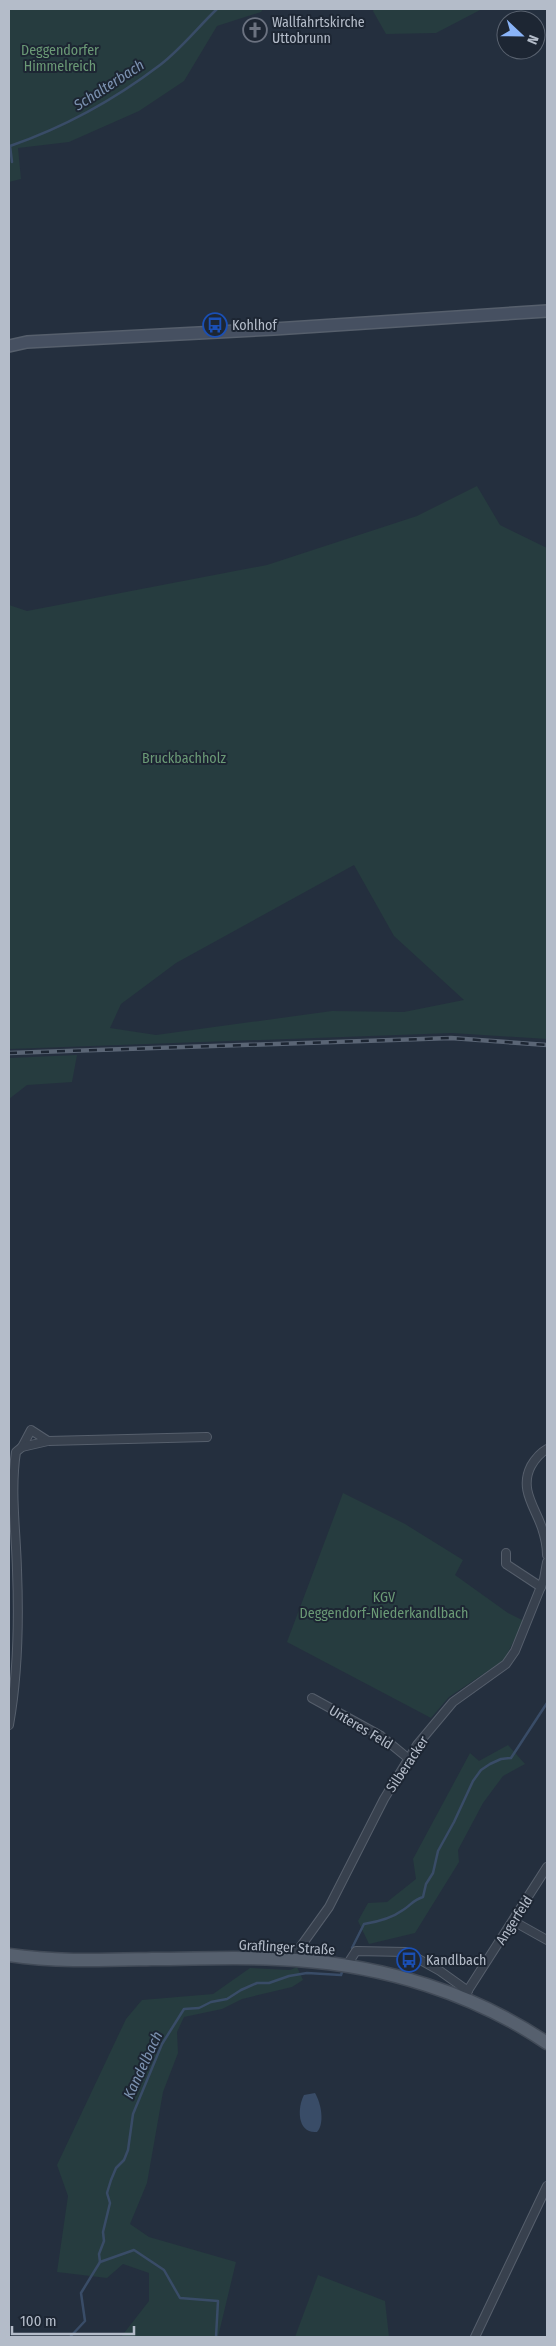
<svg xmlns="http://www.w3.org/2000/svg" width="556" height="2346" font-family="'Fira Sans Condensed',sans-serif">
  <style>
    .green { fill: #263c3f; fill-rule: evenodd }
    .water { fill: #394c67 }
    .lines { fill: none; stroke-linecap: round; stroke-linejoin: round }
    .stream { stroke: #394c67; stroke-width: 2.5 }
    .street-casing { stroke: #565f6c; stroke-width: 10 }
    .secondary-casing { stroke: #565f6c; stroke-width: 14 }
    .primary-casing { stroke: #414a57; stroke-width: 15 }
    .street { stroke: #38414e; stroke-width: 8 }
    .secondary { stroke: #465061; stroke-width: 11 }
    .primary { stroke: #56606e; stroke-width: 12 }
    .rail-casing { stroke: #5a6575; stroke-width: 4.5 }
    .rail { stroke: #1d2633; stroke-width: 2.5; stroke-dasharray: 8; stroke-linecap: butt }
    .labels { text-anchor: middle; stroke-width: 4; stroke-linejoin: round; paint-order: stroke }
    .poi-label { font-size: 14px; fill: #b4bcc9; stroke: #1d2633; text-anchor: start }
    .park-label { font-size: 14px; fill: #6b9a76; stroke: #1d2633 }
    .street-label { font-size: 14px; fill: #b4bcc9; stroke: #1d2633 }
    .water-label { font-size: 15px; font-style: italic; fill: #7c92b1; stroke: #1d2633 }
  </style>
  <rect width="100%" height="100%" fill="#242f3e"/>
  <!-- green -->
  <g class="green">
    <path d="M9,9H263L261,12L217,26L184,81L139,111L69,142L18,148L21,179L9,182Z"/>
    <path d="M374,9H482L436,33L386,34L373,11Z"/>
    <path d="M477,486L500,525L547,548V1039L452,1033L9,1049V605L27,611L267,565L417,516ZM354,865L394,936L464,1000L404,1012L332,1011L156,1035L110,1028L121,1004L176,963Z"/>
    <path d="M77,1055L72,1082L27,1085L9,1099V1058Z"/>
    <path d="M343,1493L405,1524L463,1560L455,1575L508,1613L524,1621L504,1660L449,1697L431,1718L287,1642Z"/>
    <path d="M508,1745L525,1764L503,1776L483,1803L458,1850L459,1862L415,1933L369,1944L358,1921L368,1903L387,1902L416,1879L413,1859L470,1753L479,1761Z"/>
    <path d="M297,1967L303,1980L292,1987L242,1999L222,2009L184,2017L177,2032L178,2053L163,2092L147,2183L130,2224L149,2237L236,2262L218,2337H121L149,2301V2273L123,2264L107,2278L57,2272L68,2196L57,2165L126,2019L142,2000L213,1994L250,1968L290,1970Z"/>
    <path d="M318,2275L385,2301L389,2337H295Z"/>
  </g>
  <!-- water -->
  <path class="water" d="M315,2093C321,2103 325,2123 317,2132C297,2134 297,2108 304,2095Z"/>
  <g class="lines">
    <!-- stream -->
    <g class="stream">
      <path d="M12,162L10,146C65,127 114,100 160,65C181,49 198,27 217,9"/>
      <path d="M352,1948L364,1924C377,1922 392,1918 403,1910C411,1905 413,1900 423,1897L426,1884L433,1873L438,1851L454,1822L473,1781L481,1770L490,1764L501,1759L511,1758L547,1703"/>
      <path d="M100,2262L99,2254L104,2241L103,2232L110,2203L107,2193L111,2180L116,2168L124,2160L128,2150L133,2114L162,2044L184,2009L199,2008L211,2002L227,1999L241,1990L257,1983H269L289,1976L307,1973L341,1975L342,1972"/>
      <path d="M70,2337L85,2321L81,2293L100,2262L134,2250L164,2270L180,2298L218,2301L216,2337"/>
    </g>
    <!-- street casing -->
    <g class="street-casing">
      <g id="street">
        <path d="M22,1447L31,1430L48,1441"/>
        <path d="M547,1449C540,1453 535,1459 531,1466C519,1489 535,1507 542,1528C545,1537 547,1546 547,1555"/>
        <path d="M506,1553V1564L541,1587"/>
        <path d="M312,1698L381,1736L409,1759"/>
        <path d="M9,1725C18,1675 19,1621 17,1570C16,1530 10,1491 16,1452L22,1447L48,1441L207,1437"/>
        <path d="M513,1921L547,1940"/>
        <path d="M294,1959L296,1953L329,1907L384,1799L417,1745L453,1702L506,1664L515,1651L544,1579L547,1562"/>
        <path d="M347,1965L356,1951L406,1952L440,1971L468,1991"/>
        <path d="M463,1998L547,1867"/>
        <path d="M475,2337L547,2186"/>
      </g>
    </g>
    <!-- secondary casing -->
    <g class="secondary-casing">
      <path id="secondary" d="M9,346L27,342L274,329L547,311"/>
    </g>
    <!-- primary casing -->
    <g class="primary-casing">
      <path id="primary" d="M9,1955C56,1962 105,1960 152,1959C199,1959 248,1956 296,1960C384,1966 473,1993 547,2043"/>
    </g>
    <!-- street -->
    <use href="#street" class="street"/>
    <!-- secondary -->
    <use href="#secondary" class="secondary"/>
    <!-- primary -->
    <use href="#primary" class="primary"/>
    <!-- rail casing -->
    <g class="rail-casing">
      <path id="rail" d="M9,1053L451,1038L547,1045"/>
    </g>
    <!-- rail -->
    <use href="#rail" class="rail"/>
  </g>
  <!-- icons -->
  <defs>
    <g id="church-ring" transform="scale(1.25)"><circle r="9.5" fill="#1d2633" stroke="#6b7280" stroke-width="1.5"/><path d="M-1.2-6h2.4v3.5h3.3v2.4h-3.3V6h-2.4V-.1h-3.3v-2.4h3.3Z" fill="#6b7280"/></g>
    <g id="bus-ring" transform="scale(1.25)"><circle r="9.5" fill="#1d2633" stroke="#1a4fb4" stroke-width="1.5"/><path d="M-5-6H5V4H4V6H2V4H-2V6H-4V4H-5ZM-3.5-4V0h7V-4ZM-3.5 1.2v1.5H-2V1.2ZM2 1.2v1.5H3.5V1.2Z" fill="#1a4fb4"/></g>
  </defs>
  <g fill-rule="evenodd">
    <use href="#church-ring" x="255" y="30"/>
    <use href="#bus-ring" x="215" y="325"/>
    <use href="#bus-ring" x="409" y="1960"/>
  </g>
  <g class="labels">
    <!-- poi labels -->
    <g class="poi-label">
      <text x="272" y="27">Wallfahrtskirche<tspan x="272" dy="16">Uttobrunn</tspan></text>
      <text x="232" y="330">Kohlhof</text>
      <text x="426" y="1965">Kandlbach</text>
    </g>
    <!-- park labels -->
    <g class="park-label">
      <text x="60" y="55">Deggendorfer<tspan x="60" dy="16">Himmelreich</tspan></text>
      <text x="184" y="763">Bruckbachholz</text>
      <text x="384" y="1602">KGV<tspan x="384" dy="16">Deggendorf-Niederkandlbach</tspan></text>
    </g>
    <!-- street labels -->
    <g class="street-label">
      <text transform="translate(361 1727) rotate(31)" y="5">Unteres Feld</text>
      <text transform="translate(407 1764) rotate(-56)" y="5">Silberacker</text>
      <text transform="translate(514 1920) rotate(-57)" y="5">Angerfeld</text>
      <text transform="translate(287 1947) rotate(3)" y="5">Graflinger Straße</text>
    </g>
    <!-- water labels -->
    <g class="water-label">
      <text transform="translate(109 85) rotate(-33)" y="5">Schalterbach</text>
      <text transform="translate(143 2065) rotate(-65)" y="5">Kandelbach</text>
    </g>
  </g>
  <!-- border -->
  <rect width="556" height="2346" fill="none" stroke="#b4bcc9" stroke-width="20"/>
  <!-- north arrow -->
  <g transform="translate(521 35) rotate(112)"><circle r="24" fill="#1d2633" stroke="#59626f"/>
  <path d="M0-4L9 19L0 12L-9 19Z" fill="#8ab4f8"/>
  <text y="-8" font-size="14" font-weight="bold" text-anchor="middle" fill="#b4bcc9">N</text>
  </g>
  <!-- scale -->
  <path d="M12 2326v8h122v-8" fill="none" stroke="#b4bcc9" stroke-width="2.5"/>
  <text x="20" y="2326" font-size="15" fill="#b4bcc9" stroke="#1d2633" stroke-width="4" paint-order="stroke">100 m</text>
</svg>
